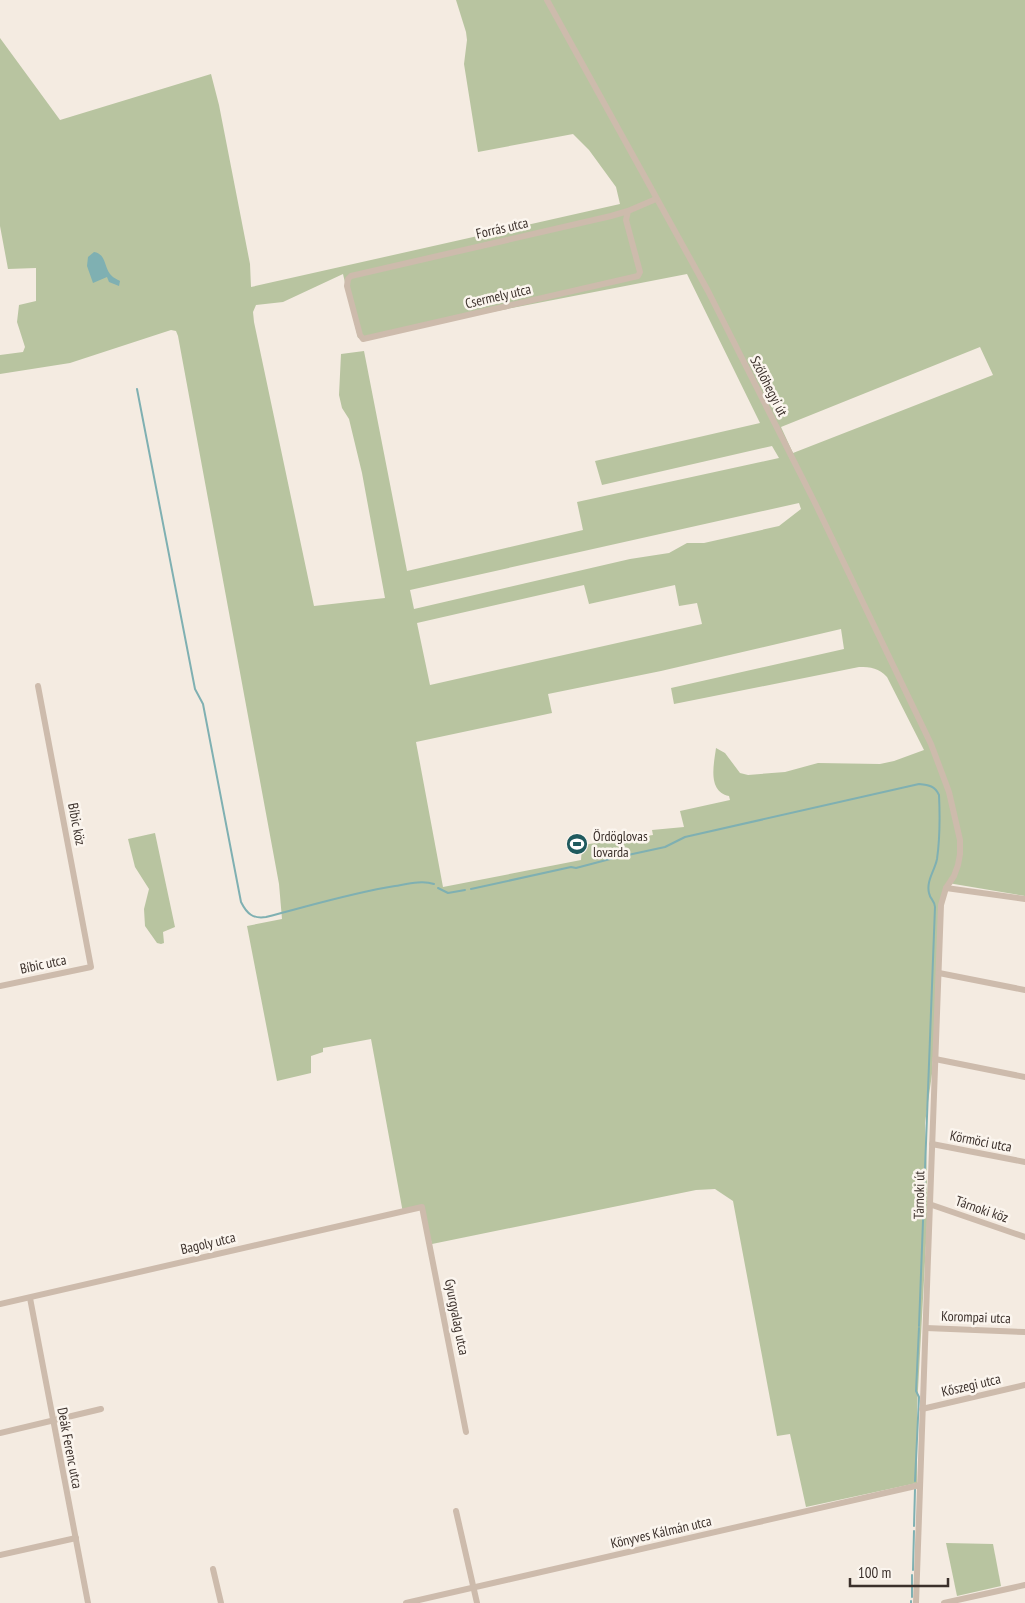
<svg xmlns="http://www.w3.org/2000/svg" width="1025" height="1603" font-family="'PT Sans Narrow',sans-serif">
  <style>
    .green { fill: #b8c4a0; fill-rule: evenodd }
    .water { fill: #7fb0b2 }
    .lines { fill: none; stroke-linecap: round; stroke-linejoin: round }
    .stream { stroke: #7fb0b2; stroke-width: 2 }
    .minor { stroke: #cdbbac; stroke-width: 6 }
    .labels { text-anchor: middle; stroke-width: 5; stroke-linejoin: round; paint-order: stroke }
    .street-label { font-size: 14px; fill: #3b302b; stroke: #fbf5ee }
    .poi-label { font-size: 14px; fill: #3b302b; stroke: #fbf5ee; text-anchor: start }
  </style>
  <rect width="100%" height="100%" fill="#f4ebe1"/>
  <!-- green -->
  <g class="green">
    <path d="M456,0H1025V896L948,883L942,900L932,1074L925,1123L928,1207L917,1408V1483L806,1507L790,1434L777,1436L733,1201L715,1189L696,1190L432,1244L422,1209L403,1213L371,1039L323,1048V1052L311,1056V1073L277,1081L247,926L282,919L279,884L178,336L176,331L171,330L70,363L0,374V355L23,352L25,347L17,322L19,305L36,301V268L8,269L0,226V38L60,120L211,74L219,105L250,264L251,287L620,204L616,187L589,150L573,134L478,152L464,64L467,40L466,32ZM343,274L358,338L687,274L760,423L595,461L602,485L772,446L779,458L577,502L583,530L407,571L364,351L341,354L339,395L342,408L349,419L362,473L385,598L314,606L254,322L253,312L256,305L283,302ZM980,347L993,375L793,453L781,427ZM799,503L801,509L779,526L704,543H687L669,553L630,559L414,609L410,590ZM584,585L589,604L675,585L679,606L697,603L702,624L430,685L417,623ZM841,629L844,649L671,688L674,704L859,667C871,667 879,668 887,677L924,750L894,761L880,764L818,763L785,772L748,775L740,773L725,753L716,748C714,764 707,791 729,796L730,800L680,811L684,827L652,830L653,835L589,844L582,847L581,860L443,887L416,742L552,713L548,694L661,671Z"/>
    <path d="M155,833L175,927L163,932L164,943L161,944L157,943L145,926L144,909L149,889L135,867L128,839Z"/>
    <path d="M946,1543L993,1544L1001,1586L957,1596Z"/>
  </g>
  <!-- water -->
  <path class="water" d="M94,252C106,254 104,266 110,274C113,278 117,279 120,281L119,286L109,282L107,277L93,283L87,266L88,257Z"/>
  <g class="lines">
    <!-- stream -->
    <g class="stream">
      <path d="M137,389L195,689L203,704L241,902C247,914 253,919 266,917C309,906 351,893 395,886C407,884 422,880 434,884"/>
      <path d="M438,888L448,893L465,890"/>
      <path d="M471,889L571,867L576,868L614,858L665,847L685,837L919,784C929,785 935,786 939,795C940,816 940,838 937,859C935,870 926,881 929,893C930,899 935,901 935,907L919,1326"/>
      <path d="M915,1481L919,1397L916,1391L919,1328"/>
      <path d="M914,1526L915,1489"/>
      <path d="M913,1570L914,1531"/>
      <path d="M912,1597V1575"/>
      <path d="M911,1603V1601"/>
    </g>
    <!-- minor -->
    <g class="minor">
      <path d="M547,0L708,291L816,505L931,744L949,792L960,840V854L958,865L954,876L946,888L941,905C932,1138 924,1370 916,1603"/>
      <path d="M628,211L626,220L640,272L638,276L363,339L360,335L347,286L348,279L351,276L611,216L628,211L656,199"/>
      <path d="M946,888L1025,899"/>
      <path d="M939,973L1025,990"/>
      <path d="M0,986L91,967L38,686"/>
      <path d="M935,1059L1025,1077"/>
      <path d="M932,1144L1025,1162"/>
      <path d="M932,1205L1025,1237"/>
      <path d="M30,1298L88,1603"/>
      <path d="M0,1304L422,1207L466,1432"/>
      <path d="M926,1328L1025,1332"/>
      <path d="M922,1409L1025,1385"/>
      <path d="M0,1433L101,1409"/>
      <path d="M456,1511L477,1603"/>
      <path d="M0,1555L76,1538"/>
      <path d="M213,1569L221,1603"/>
      <path d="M406,1603L920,1485"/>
      <path d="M944,1603L1025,1585"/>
    </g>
  </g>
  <!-- icons -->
  <defs>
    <g id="stadium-disc" transform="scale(1.125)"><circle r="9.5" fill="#1f5a5e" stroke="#fbf5ee"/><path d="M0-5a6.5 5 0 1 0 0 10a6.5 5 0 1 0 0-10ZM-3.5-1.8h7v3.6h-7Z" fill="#fff"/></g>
  </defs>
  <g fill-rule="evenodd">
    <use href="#stadium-disc" x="577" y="844"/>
  </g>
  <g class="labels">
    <!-- street labels -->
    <g class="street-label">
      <text transform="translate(502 228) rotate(-13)" y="5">Forrás utca</text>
      <text transform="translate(498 296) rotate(-13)" y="5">Csermely utca</text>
      <text transform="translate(769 386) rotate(63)" y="5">Szőlőhegyi út</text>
      <text transform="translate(77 824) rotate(79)" y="5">Bíbic köz</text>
      <text transform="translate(43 964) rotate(-12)" y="5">Bíbic utca</text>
      <text transform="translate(981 1141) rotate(11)" y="5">Körmöci utca</text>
      <text transform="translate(919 1195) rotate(-89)" y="5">Tárnoki út</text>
      <text transform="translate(982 1209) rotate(19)" y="5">Tárnoki köz</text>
      <text transform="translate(208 1243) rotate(-13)" y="5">Bagoly utca</text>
      <text transform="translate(457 1317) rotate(79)" y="5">Gyurgyalag utca</text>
      <text transform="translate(976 1317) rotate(2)" y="5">Korompai utca</text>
      <text transform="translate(971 1385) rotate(-13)" y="5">Kőszegi utca</text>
      <text transform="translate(70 1448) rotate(79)" y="5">Deák Ferenc utca</text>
      <text transform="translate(661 1532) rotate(-13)" y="5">Könyves Kálmán utca</text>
    </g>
    <!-- poi labels -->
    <g class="poi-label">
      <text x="593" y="841">Ördöglovas<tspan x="593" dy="16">lovarda</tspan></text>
    </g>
  </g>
  <!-- scale -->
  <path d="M850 1578v8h98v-8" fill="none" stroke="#3b302b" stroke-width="2.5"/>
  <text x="858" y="1578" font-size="15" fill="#3b302b" stroke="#fbf5ee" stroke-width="4" paint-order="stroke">100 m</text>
</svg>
